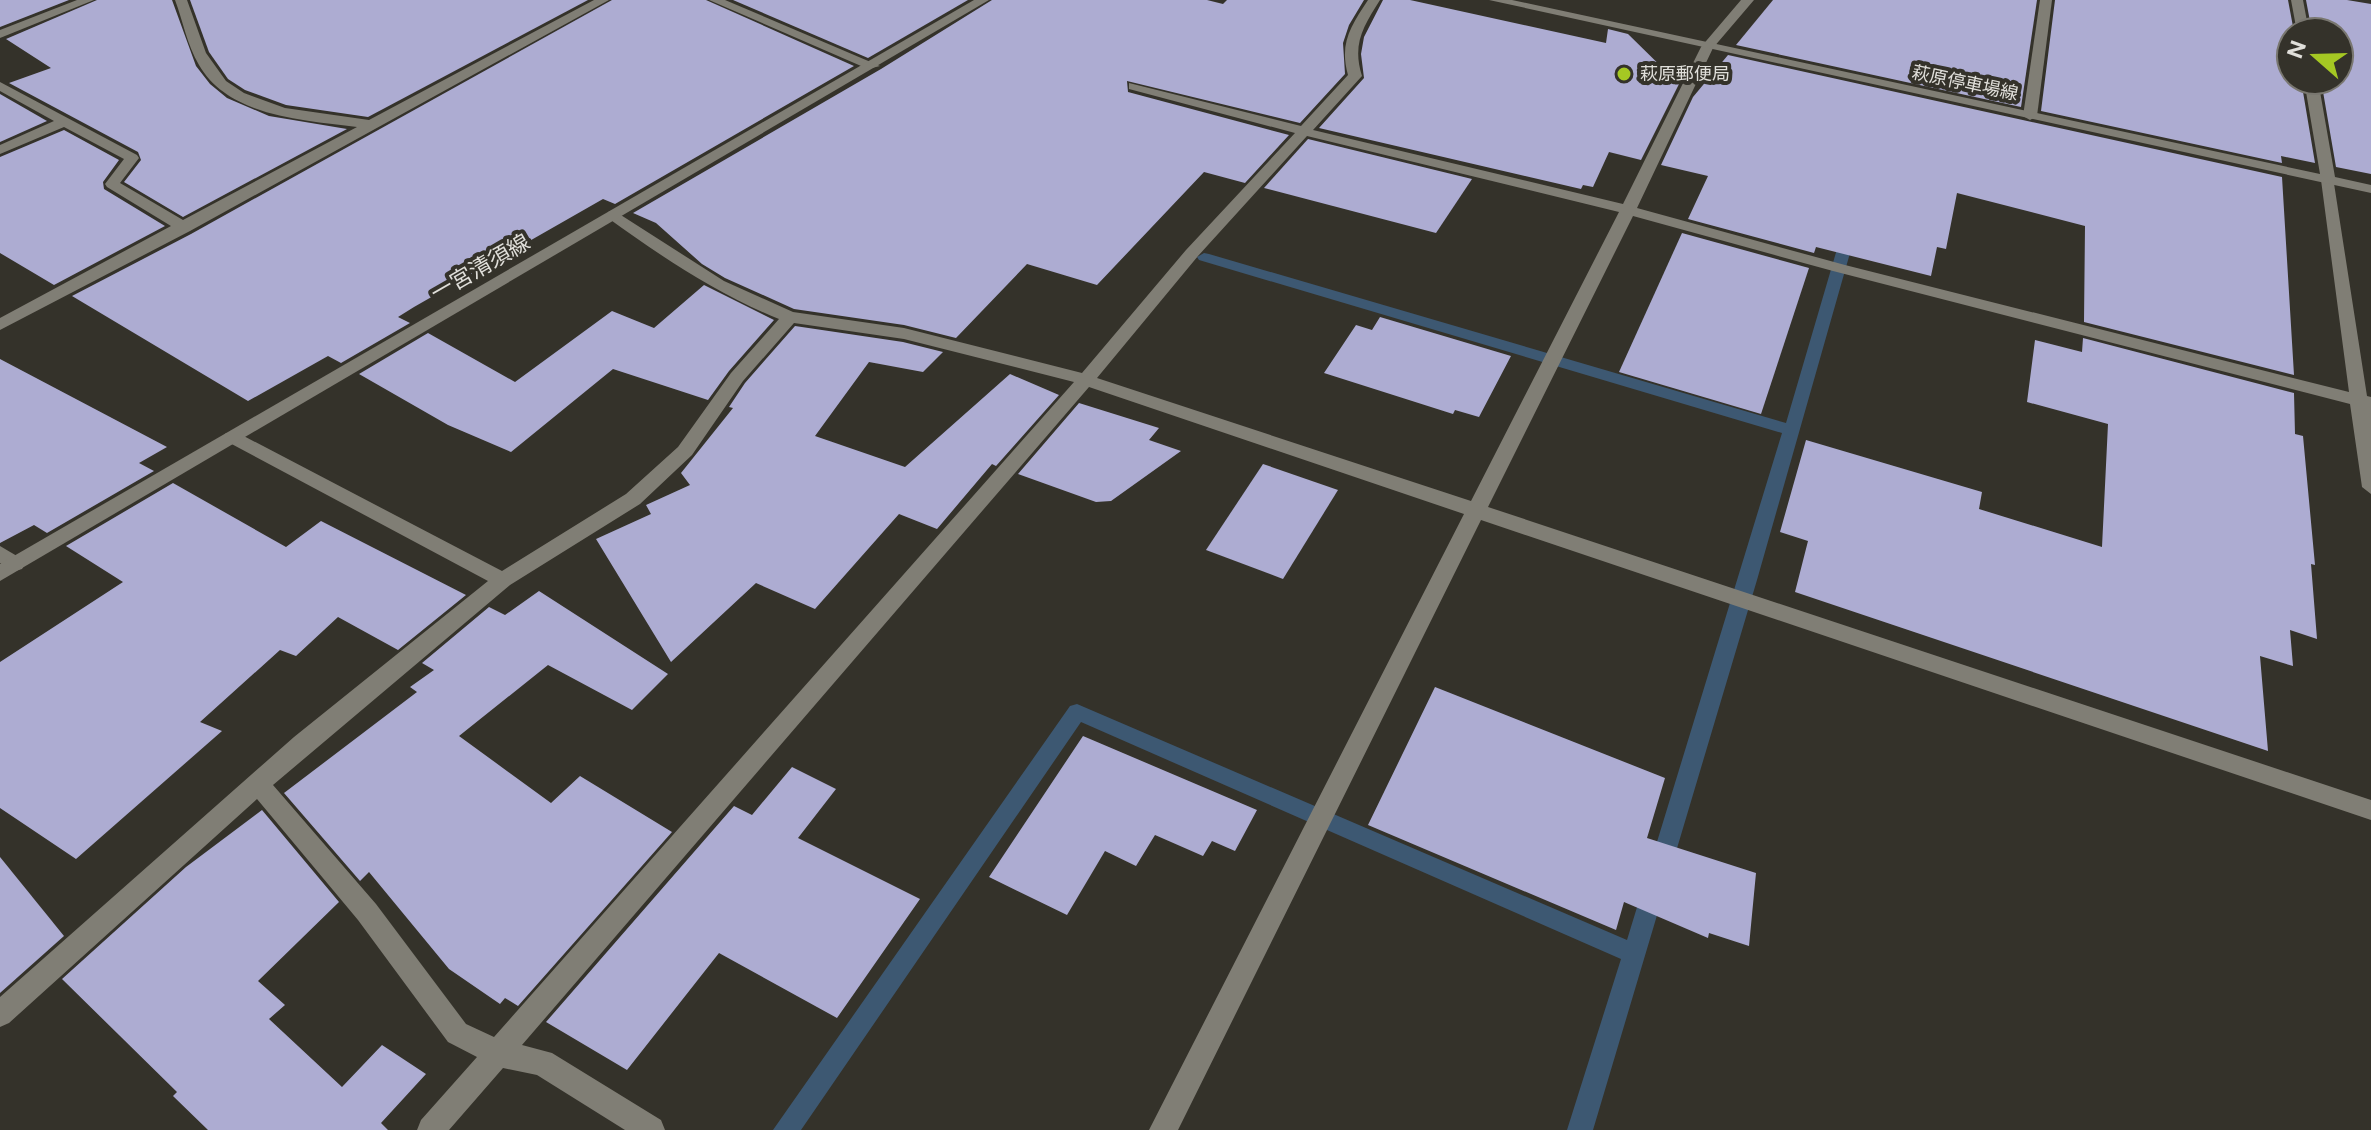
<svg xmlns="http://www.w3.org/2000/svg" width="2371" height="1130" font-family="Figtree,'Noto Sans JP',sans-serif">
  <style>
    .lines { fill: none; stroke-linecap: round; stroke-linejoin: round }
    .stream { fill: #3d5872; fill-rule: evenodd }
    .building { fill: #adacd2 }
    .street { fill: #807e75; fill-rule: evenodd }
    .secondary { fill: #807e75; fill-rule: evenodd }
    .poi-dot { fill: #a5c823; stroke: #34322a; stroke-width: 3 }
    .labels { text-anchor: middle; stroke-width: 8; stroke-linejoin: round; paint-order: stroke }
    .far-poi-label { font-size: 18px; fill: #e0dfda; stroke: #34322a; text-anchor: start }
    .far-street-label { font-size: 18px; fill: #e0dfda; stroke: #34322a }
    .street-label { font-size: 22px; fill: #e0dfda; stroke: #34322a }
  </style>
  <rect width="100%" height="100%" fill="#34322a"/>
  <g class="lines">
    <!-- stream -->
    <path class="stream" d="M1849,228L1856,232L1757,580L1593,1130H1567L1621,959L1081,722L801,1130H773L1070,706L1077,704L1627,940L1782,433L1199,260L1197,257L1204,253L1209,254L1786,423L1842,232Z"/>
  </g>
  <!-- building -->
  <g class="building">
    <path d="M0,0H69L0,27Z"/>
    <path d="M97,0H172L196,66L210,84L227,98L269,116L347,129L183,217L124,182L141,160L138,152L9,83L51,68L6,39Z"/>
    <path d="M190,0H588L368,117L286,105L245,90L228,79L209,52Z"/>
    <path d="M612,0H706L854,66L615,204L603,199L414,307L398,317L410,323L341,363L328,356L248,401L72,296L191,234Z"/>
    <path d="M733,0H968L868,58Z"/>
    <path d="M992,0H1207L1223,4L1227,0H1364L1349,25L1343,43L1345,74L1300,123L1127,81L1128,92L1289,135L1245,183L1204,172L1097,285L1027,264L956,338L904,325L794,309L725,278L702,264L656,223L633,213L881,69Z"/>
    <path d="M1383,0H1410L1606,43L1608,29L1628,34L1679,84L1641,160L1609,152L1593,187L1583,185L1581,189L1319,128L1364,78L1361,54L1364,37Z"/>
    <path d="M1773,0H2037L2021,107L1736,45Z"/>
    <path d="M2055,0H2288L2294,32H2291V80H2301L2315,163L2281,156L2282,163L2041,111Z"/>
    <path d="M2306,0H2347L2371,4V174L2336,167L2321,80H2339V32H2312Z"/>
    <path d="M1728,55L2282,177L2294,375L2084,322L2085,226L1957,193L1946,249L1937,247L1931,276L1816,247L1814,253L1688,219L1708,176L1661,165L1693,97Z"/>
    <path d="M0,94L47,121L0,142Z"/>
    <path d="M64,130L119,160L103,182L104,189L165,226L54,285L0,253V157Z"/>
    <path d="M1308,139L1472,179L1436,233L1264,188Z"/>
    <path d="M1682,233L1809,268L1761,414L1619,372Z"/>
    <path d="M704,285L774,320L729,371L708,400L613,369L511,452L448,425L359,374L428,333L515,382L612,311L654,328Z"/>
    <path d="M1380,317L1511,356L1479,417L1455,410L1453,414L1324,373L1356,325L1372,330Z"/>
    <path d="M795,326L903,342L943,352L923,372L869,362L815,436L905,467L1010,374L1059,395L996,466L992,464L937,529L899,514L815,609L756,583L671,662L596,539L651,514L646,505L690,485L681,473L733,408L729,407L745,383Z"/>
    <path d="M2083,338L2294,393L2295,434L2303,436L2315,565L2311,564L2317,639L2290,630L2293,666L2260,656L2268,751L1795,592L1808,541L1780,532L1806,440L1982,492L1979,509L2102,547L2108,424L2027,402L2035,340L2082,352Z"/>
    <path d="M0,359L167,447L139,463L154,471L47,533L34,525L0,543Z"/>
    <path d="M1079,403L1159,428L1149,440L1181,451L1111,501L1096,502L1018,474Z"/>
    <path d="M1263,464L1338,490L1283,579L1206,550Z"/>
    <path d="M173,483L286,547L321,521L466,595L398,650L338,617L296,656L280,650L200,722L222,731L76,859L0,808V662L123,582L66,546Z"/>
    <path d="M539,591L668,674L632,710L548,665L459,736L551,803L580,776L672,832L518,1006L505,998L500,1004L449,969L369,872L360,881L284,793L417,692L410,687L434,670L422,663L489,607L505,615Z"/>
    <path d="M1435,687L1665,778L1647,838L1756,873L1749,946L1709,933L1708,938L1624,902L1616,930L1368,825Z"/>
    <path d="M1083,736L1257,810L1235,851L1212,841L1203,856L1155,835L1136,866L1105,851L1067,915L989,877Z"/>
    <path d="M792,767L836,789L798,838L920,899L837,1018L719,953L627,1070L546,1022L734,806L752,815Z"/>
    <path d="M262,810L339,902L258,981L285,1005L269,1019L342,1087L382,1045L426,1074L381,1123L388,1130H208L173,1096L177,1092L62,979L186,867Z"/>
    <path d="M0,857L64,936L0,993Z"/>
  </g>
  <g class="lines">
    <!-- street -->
    <g class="street">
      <path d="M77,0H94L0,38V30Z"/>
      <path d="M175,0H187L206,53L226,81L244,93L285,108L369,120L594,0H609L190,231L0,330V318L171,226L107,187L105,184L124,159L64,127L0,154V145L54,121L0,91V82L137,155L139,158L120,183L183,220L357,127C304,120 229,117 199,65C187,45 183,21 175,0Z"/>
      <path d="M709,0H725L880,66L868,69Z"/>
      <path d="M1368,0H1380C1363,27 1352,44 1362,76L1313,130L1623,204L1701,47L1741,0H1754L1713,48L1637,208L1845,265L2349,392L2321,180L2323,177H2333L2367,396L2371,397V494L2362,487L2350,404L1833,271L1633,216L1488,507L2371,800V820L1481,520L1178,1130H1149L1464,514L1089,387L522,1045L552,1053L661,1120L665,1130H625L537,1075L503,1068L449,1130H417L421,1120L477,1057L448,1042L358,920L257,799L9,1023L0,1027V997L294,737L488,581L226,441L223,437L226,433H238L502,571L626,494L678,447L731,373L779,319C717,294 662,257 608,218V212L613,210L724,281L793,312L904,328L1082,373L1186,250L1295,133L1129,89V83L1301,126L1348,75C1339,43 1351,26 1368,0ZM1307,136L1619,212L1471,501L1097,378L1198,256ZM794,323L904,339L1074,382L494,1037L466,1024L376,904L273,785L510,585L640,504L692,455L743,381Z"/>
      <path d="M2040,0H2052L2037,116L2030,120L2023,116Z"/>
      <path d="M0,546L22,559L25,564L22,569L15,571L0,563Z"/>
    </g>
    <!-- secondary -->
    <g class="secondary">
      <path d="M974,0H989L0,581V564Z"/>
      <path d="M1489,0H1512L2320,174L2304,80H2318L2335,177L2371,185V193Z"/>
      <path d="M2291,0H2303L2309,32H2297Z"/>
    </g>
  </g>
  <!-- markers -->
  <circle class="poi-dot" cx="1624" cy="74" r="8"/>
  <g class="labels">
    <!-- far-poi labels -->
    <g class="far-poi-label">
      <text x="1640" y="80">萩原郵便局</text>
    </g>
    <!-- far-street labels -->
    <g class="far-street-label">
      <text transform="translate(1965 83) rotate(12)" y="6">萩原停車場線</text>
    </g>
    <!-- street labels -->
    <g class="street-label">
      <text transform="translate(480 267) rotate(-30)" y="8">一宮清須線</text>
    </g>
  </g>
  <!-- north arrow -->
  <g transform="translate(2315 56) rotate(290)"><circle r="38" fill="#34322a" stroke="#797770" stroke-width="2"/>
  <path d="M0-6L14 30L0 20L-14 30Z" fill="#a5c823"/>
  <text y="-12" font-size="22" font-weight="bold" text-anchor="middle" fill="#e0dfda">N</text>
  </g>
</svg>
